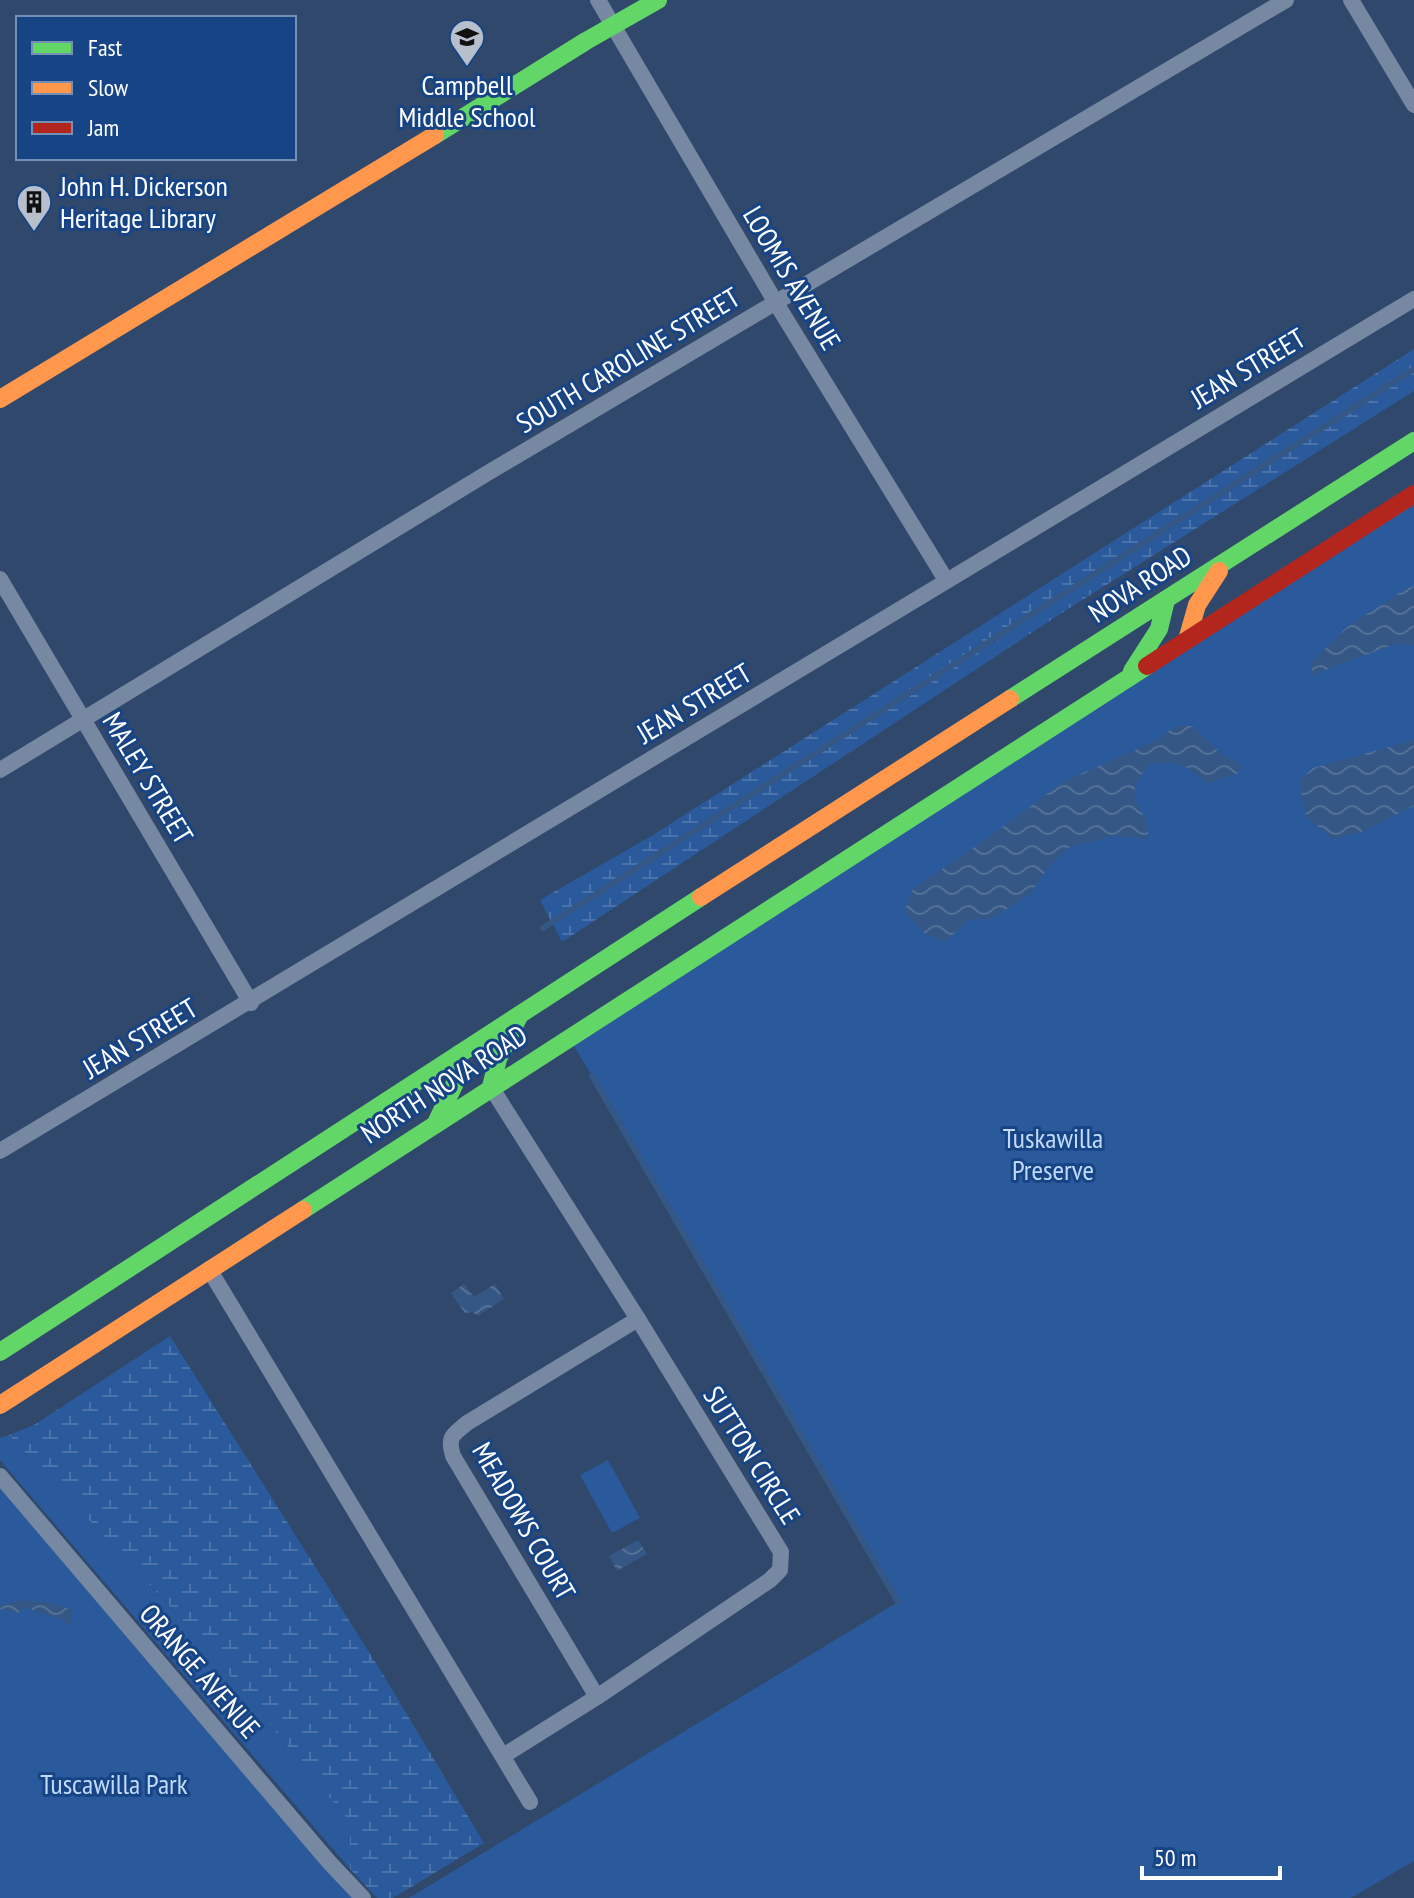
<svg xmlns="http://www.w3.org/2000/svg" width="1414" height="1898" font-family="'PT Sans Narrow',sans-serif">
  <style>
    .green { fill: #2a5a9c }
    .wetland { fill: url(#wetland-marsh) }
    .water { fill: url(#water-waves) }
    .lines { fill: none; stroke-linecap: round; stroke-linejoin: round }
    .stream { stroke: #355785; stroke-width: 6 }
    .street { stroke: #7688a2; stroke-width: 16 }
    .fast { stroke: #63d668; stroke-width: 18 }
    .slow { stroke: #ff974d; stroke-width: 18 }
    .jam { stroke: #b3261e; stroke-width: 18 }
    .labels { text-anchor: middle; stroke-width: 6; stroke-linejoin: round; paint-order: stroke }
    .poi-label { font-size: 28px; fill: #fff; stroke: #174485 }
    .street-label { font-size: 28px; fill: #fff; stroke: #174485 }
    .park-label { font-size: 28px; fill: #c1d9fa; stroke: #174485 }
  </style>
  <defs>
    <pattern id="wetland-marsh" width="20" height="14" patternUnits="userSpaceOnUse" patternTransform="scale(2)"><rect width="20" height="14" fill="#2a5a9c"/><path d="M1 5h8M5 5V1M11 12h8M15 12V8" fill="none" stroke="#4a73ab"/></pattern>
    <pattern id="water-waves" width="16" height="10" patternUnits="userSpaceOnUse" patternTransform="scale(2)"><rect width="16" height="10" fill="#355785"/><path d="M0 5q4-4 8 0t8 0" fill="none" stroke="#537097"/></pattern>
  </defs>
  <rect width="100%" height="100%" fill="#30486c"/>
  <!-- green -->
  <g class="green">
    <path d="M1414,494V1861L1351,1898H409L898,1602L592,1076L569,1038Z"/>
    <path d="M9,1435L192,1630L350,1822V1869L0,1460V1438Z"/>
    <path d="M608,1460L640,1518L612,1533L580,1475Z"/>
    <path d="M0,1476L363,1898H0Z"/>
  </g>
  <!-- wetland -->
  <g class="wetland">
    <path d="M1414,349V391L1057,616L562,942L540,900L653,835Z"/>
    <path d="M170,1336L384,1676L484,1843L393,1898H377L350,1869V1822L192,1630L9,1435L34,1425Z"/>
  </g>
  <!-- water -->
  <g class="water">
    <path d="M1408,587H1414V645L1395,644L1312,675L1311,663L1347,627Z"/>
    <path d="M1176,726H1192L1224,756L1242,765L1237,774L1207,783C1185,764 1179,761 1150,764C1114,805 1152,804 1148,839L1114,836L1070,847L1050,865L1029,895L993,918L969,920L945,942L925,934L904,911L913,889L1003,827L1063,782L1155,741Z"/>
    <path d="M1414,740V806L1359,833L1332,839L1306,816L1299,781L1313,768Z"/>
    <path d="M464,1284L474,1297L495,1284L504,1299L478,1316L472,1312L465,1313L451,1293Z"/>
    <path d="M638,1540L647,1554L617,1571L609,1556Z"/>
    <path d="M23,1600L44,1602L72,1609L71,1626L60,1619L25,1608L18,1613L0,1609V1605Z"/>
  </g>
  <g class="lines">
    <!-- stream -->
    <g class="stream">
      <path d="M543,928L1414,369"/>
      <path d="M592,1076L898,1602"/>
    </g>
    <!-- street -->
    <g class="street">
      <path d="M598,0L776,303L946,580"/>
      <path d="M1351,0L1414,105"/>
      <path d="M0,579L251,1003"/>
      <path d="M0,770L486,474L1286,0"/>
      <path d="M491,1087L638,1319L781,1552L780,1570L770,1580L597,1697L503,1756"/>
      <path d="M0,1151C474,870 942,582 1414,299"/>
      <path d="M209,1269L530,1802"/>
      <path d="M0,1476L329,1862L363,1898"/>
      <path d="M597,1697L453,1456C447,1436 453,1435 467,1423L638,1319"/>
    </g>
    <!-- fast -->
    <g class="fast">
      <path d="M435,135L586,41L658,0"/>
      <path d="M1132,671L1159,629L1166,600"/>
      <path d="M1010,699L1414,441"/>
      <path d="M491,1087L498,1059L519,1016"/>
      <path d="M437,1121L456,1081L459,1054"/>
      <path d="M303,1210L1147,666"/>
      <path d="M0,1352L701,897"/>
    </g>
    <!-- slow -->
    <g class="slow">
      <path d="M0,399L435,135"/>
      <path d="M1187,640L1197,605L1219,571"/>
      <path d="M701,897L1010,699"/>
      <path d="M0,1405L303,1210"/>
    </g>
    <!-- jam -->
    <path class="jam" d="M1147,666L1414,494"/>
  </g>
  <!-- icons -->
  <defs>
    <g id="school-pin" transform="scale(1.8)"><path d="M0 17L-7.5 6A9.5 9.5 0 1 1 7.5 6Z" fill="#b7bfcc" stroke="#174485"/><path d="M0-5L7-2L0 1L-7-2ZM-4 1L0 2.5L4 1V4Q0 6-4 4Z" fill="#111"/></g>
    <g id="building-pin" transform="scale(1.8)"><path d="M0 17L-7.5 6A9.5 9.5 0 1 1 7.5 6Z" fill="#b7bfcc" stroke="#174485"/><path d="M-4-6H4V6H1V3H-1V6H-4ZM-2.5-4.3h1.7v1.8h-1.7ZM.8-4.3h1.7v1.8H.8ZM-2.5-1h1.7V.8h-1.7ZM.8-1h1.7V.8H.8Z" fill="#111"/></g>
  </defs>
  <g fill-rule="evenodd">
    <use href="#school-pin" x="467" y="37"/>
    <use href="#building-pin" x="34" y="202"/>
  </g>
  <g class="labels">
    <!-- poi labels -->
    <g class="poi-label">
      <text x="467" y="95">Campbell<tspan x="467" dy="32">Middle School</tspan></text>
      <text x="60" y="196" text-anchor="start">John H. Dickerson<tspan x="60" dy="32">Heritage Library</tspan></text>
    </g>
    <!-- street labels -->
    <g class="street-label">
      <text transform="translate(792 278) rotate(59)" y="10">LOOMIS AVENUE</text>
      <text transform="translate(628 360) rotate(-31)" y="10">SOUTH CAROLINE STREET</text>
      <text transform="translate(1248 368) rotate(-31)" y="10">JEAN STREET</text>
      <text transform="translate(1140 584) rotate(-33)" y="10">NOVA ROAD</text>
      <text transform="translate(694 703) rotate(-31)" y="10">JEAN STREET</text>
      <text transform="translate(148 778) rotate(59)" y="10">MALEY STREET</text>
      <text transform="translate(140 1038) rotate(-31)" y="10">JEAN STREET</text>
      <text transform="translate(444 1084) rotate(-33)" y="10">NORTH NOVA ROAD</text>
      <text transform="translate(752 1455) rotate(58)" y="10">SUTTON CIRCLE</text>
      <text transform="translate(524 1521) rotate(60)" y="10">MEADOWS COURT</text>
      <text transform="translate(200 1671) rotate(49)" y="10">ORANGE AVENUE</text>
    </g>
    <!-- park labels -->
    <g class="park-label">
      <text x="1053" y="1148">Tuskawilla<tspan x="1053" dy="32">Preserve</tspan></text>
      <text x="114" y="1794">Tuscawilla Park</text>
    </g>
  </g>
  <!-- legend -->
  <rect x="16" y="16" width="280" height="144" fill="#174485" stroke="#748fb6" stroke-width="2"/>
  <rect x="32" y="42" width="40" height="12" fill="#63d668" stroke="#748fb6" stroke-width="2"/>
  <text x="88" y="56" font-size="24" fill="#ffffff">Fast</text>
  <rect x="32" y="82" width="40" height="12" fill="#ff974d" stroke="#748fb6" stroke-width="2"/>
  <text x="88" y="96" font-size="24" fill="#ffffff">Slow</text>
  <rect x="32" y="122" width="40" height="12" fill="#b3261e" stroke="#748fb6" stroke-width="2"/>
  <text x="88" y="136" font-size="24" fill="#ffffff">Jam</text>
  <!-- scale -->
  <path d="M1142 1866v12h138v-12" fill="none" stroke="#ffffff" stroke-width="4"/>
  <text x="1154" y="1866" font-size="24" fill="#ffffff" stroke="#174485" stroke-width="6" paint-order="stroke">50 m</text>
</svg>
